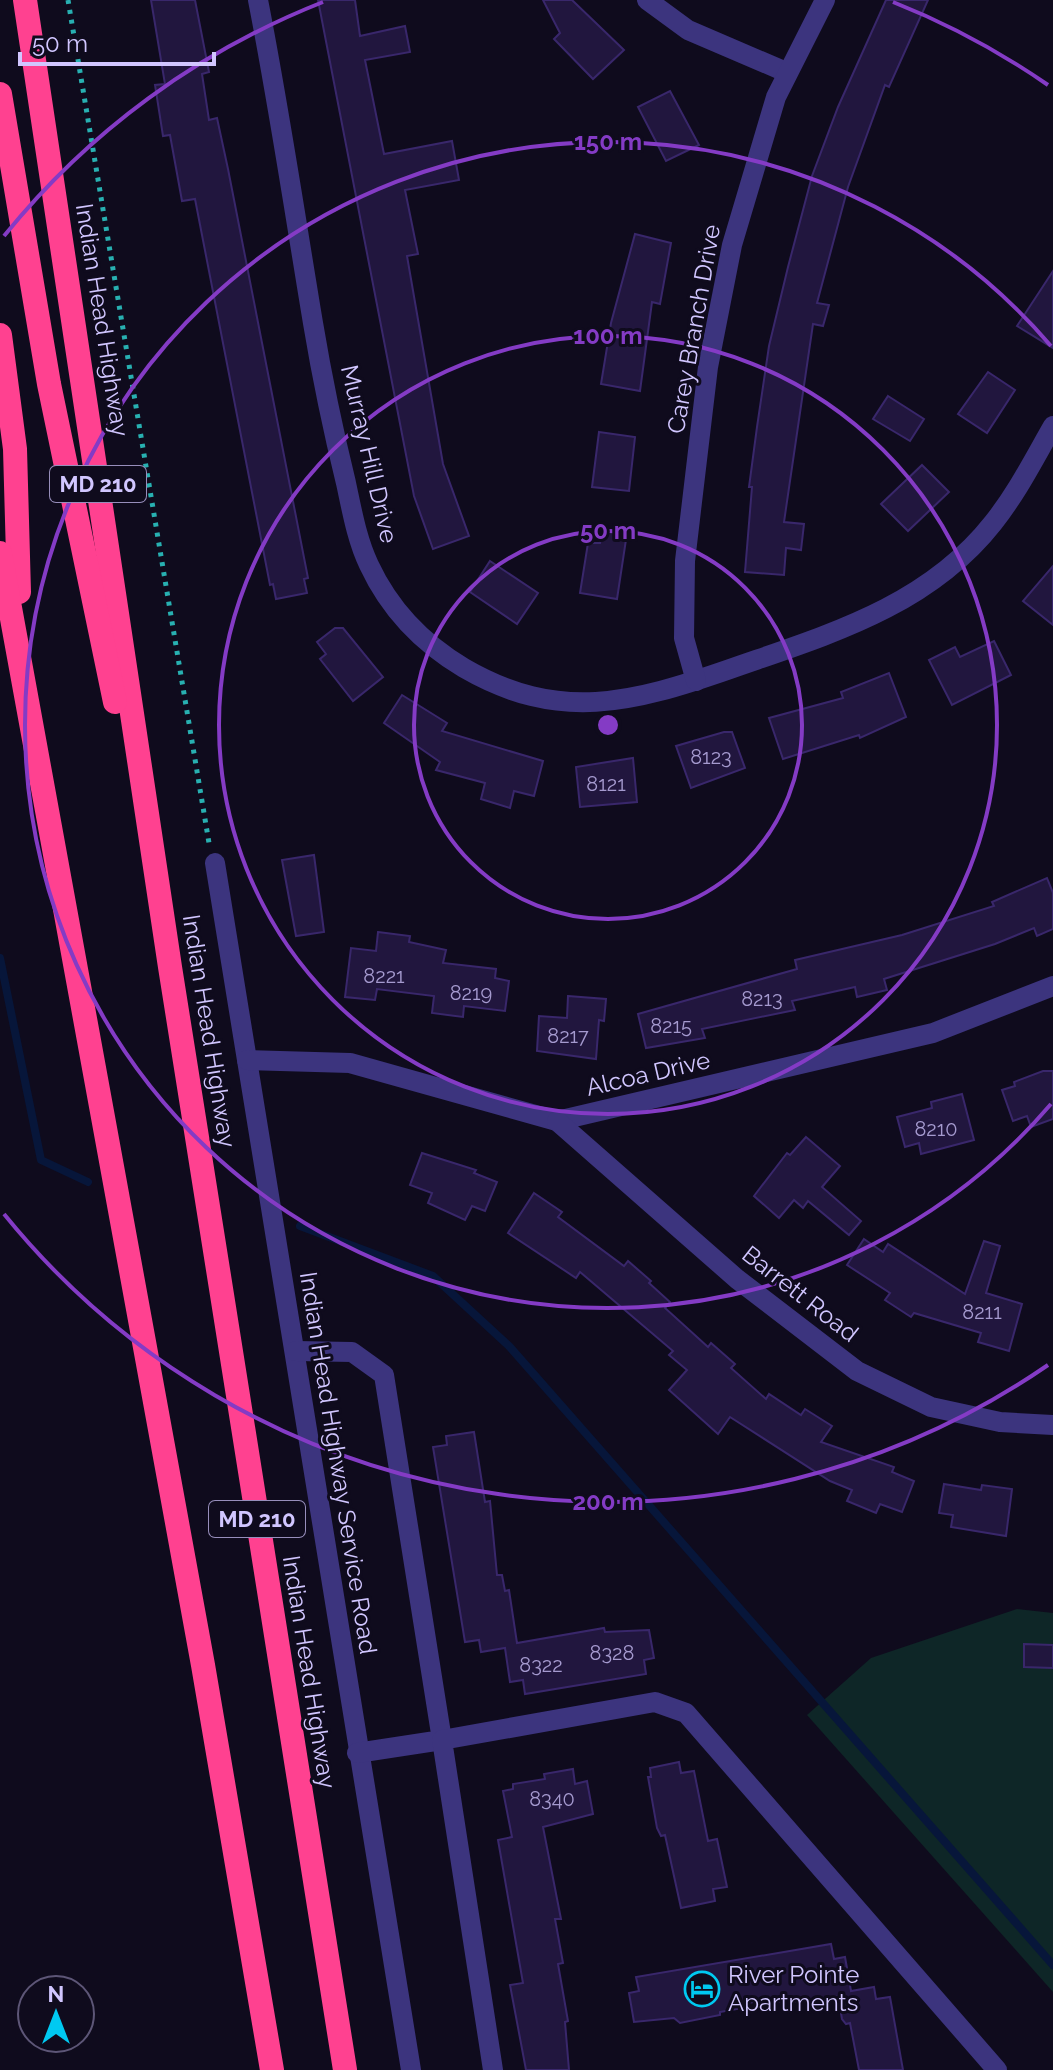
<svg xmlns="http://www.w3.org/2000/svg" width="1053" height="2070" font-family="Raleway,sans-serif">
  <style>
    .green { fill: #0e2627 }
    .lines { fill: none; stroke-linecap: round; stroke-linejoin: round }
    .stream { stroke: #07163a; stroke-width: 8 }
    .building { fill: #21163e; stroke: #39276b; stroke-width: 2 }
    .path { stroke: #28b0b1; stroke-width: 5; stroke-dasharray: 4 6; stroke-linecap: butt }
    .minor { stroke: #3c347e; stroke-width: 20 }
    .highway { stroke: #ff4190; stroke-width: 24 }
    .ring { fill: none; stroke: #843bc5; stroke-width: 4 }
    .labels { text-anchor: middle; stroke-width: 6; stroke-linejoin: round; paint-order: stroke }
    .number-label { font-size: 20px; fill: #a59acf }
    .shield { fill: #0f0b1d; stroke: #978ebb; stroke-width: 2 }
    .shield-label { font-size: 22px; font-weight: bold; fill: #d1c6ff }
    .street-label { font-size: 24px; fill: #d1c6ff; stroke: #0f0b1d }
    .poi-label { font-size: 24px; fill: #d1c6ff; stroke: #0f0b1d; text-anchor: start }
    .centre { fill: #843bc5; stroke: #0f0b1d; stroke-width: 4 }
    .ring-label { font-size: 24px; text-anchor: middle; font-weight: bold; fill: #843bc5; stroke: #0f0b1d; stroke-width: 6; stroke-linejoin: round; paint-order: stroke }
  </style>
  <rect width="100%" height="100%" fill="#0f0b1d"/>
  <!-- green -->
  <path class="green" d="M1017,1609L1053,1613V1992L807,1715L871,1658Z"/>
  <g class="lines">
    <!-- stream -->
    <g class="stream">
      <path d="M0,958L41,1160L88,1182"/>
      <path d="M300,1226L433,1276L509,1346L1053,1965"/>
    </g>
  </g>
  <!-- building -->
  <g class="building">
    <path d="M151,0H195L209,72L202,74L209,120L217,118L228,169L308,578L304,579L307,593L276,599L273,584L270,585L195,199L182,201L170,135L163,136L155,85L165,84Z"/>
    <path d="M318,0H355L360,36L405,26L410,52L365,60L384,154L452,141L459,180L405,190L418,254L407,256L443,464L469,536L433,549L414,496Z"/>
    <path d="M543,0H572L624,50L593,79L554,39L560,33Z"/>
    <path d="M886,0H928L889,87L885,85L848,187L817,303L829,305L823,326L813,324L784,522L804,524L801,550L786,548L784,575L745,572L752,487H749L757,427L769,346L788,267L812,176L838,107Z"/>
    <path d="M670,91L699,145L666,161L638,107Z"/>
    <path d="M635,234L671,243L660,304L652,302L640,391L601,384L611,323Z"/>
    <path d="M1053,271V348L1017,326Z"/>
    <path d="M988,372L1015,390L987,433L958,414Z"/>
    <path d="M888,396L924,419L910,441L873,419Z"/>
    <path d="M599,432L635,437L629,491L592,487Z"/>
    <path d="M922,465L949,492L908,531L881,504Z"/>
    <path d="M603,529L627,533L617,599L580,593L588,543H600Z"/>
    <path d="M490,561L538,593L517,624L470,592Z"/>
    <path d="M1053,566V625L1023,601Z"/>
    <path d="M335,628H343L383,677L353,701L320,659L326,654L317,642Z"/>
    <path d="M994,641L1011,675L952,705L929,660L955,647L960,657Z"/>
    <path d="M889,673L906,717L860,738L859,735L783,759L769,718L843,698L841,692Z"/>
    <path d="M402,695L447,723L442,731L543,761L534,796L514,791L510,808L481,799L485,783L436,770L440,762L384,723Z"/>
    <path d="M724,732H732L745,768L691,788L676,746Z"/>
    <path d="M633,758L637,802L580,807L576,767Z"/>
    <path d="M314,855L324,932L296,936L282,860Z"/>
    <path d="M1047,878L1053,893V929L1037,936L1034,928L995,944L884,979L887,990L857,997L855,987L792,1001L795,1010L702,1029L705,1038L646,1048L638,1014L797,969L795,960L902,935L994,906L992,902Z"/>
    <path d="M378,932L410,936L409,942L446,950L443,963L496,969L495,978L509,981L505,1011L464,1006L463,1017L432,1013L434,996L377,989L375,1000L345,997L351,948L376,951Z"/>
    <path d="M568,996L606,999L604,1021L599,1020L596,1059L537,1051L539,1016L567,1018Z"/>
    <path d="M1043,1071H1053V1119L1031,1127L1027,1116L1013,1121L1002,1090L1015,1086L1014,1082Z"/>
    <path d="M962,1094L974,1140L921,1154L919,1143L905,1147L897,1117L932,1108L931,1102Z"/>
    <path d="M806,1137L840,1166L822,1187L861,1221L849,1235L808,1201L803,1208L794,1200L779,1218L754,1196L787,1153L790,1155Z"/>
    <path d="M422,1153L476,1170L474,1173L497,1182L485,1211L472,1206L465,1220L428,1203L432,1193L410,1185Z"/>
    <path d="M534,1193L562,1212L558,1217L624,1266L628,1261L651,1281L649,1283L670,1302L665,1308L708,1347L711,1343L735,1364L731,1368L766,1399L769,1394L801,1415L805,1409L832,1426L821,1442L894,1467L892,1472L914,1481L902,1512L880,1504L876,1513L847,1501L852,1490L830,1481L730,1417L718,1434L669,1390L687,1370L669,1355L673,1351L580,1272L576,1278L508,1233Z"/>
    <path d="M864,1239L883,1252L888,1244L965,1294L984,1241L1000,1246L986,1293L1022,1304L1009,1351L978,1342L981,1333L914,1313L911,1317L885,1300L890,1293L847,1265Z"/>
    <path d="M474,1432L485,1502L490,1501L497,1575H502L505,1591L509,1590L517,1643L604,1628L605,1632L649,1630L654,1658L644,1660L646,1674L525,1694L523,1680L510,1682L505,1648L481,1652L479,1640L465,1642L433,1447L447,1445L446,1436Z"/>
    <path d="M944,1484L981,1490L982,1485L1012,1489L1006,1536L951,1527L953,1515L939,1513Z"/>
    <path d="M1024,1644L1053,1645V1668L1024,1667Z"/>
    <path d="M679,1762L681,1773L694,1771L708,1841L717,1839L727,1887L713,1889L715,1901L681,1908L665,1835L661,1836L657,1828L648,1777H651L650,1768Z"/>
    <path d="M573,1769L575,1784L587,1781L593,1814L543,1827L561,1919H555L563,1963L558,1964L568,2021L565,2022L569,2070H526L510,1985L523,1983L498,1840L512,1837L503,1791L513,1789V1784L545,1779L544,1774Z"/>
    <path d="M831,1944L834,1959L845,1957L851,1991L874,1987L876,1999L890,1997L903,2070H859L850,2023L846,2024L842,2019L838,1996L795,2002L794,1999L778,2002L777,1998L736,2005L737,2009L720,2012V2015L680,2023L674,2018L634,2022L629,1993L639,1991L636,1977Z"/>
  </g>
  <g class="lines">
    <!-- path -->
    <path class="path" d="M68,0L209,843"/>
    <!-- minor -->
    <g class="minor">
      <path d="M258,0C279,107 295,215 313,323C322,377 333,430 346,483C352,511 357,540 369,565C390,610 422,643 464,668C559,723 632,703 730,669C827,635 927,607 993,523C1017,493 1034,459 1053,426"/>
      <path d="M647,0L688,30L786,72"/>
      <path d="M696,681L684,638L685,561L708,367L732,245L776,97L825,0"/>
      <path d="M215,863L411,2070"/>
      <path d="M247,1060L350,1063L557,1121L933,1033L1053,986"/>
      <path d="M557,1121L737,1279L857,1371L931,1407L1000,1422L1053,1425"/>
      <path d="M296,1351L352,1352L384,1375L442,1740L357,1753"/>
      <path d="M493,2070L442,1740L655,1702L686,1713L997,2070"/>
    </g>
    <!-- highway -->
    <g class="highway">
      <path d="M25,0L170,967L345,2070"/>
      <path d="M0,94L49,384L115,702"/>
      <path d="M0,335L15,449L19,592"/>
      <path d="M0,553L203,1665L272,2070"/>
    </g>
  </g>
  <!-- distance rings -->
  <g class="ring">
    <circle cx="608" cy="725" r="194"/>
    <circle cx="608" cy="725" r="389"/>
    <path d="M1051 1104A583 583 0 1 1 1051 346"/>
    <path d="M1048 1365A777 777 0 0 1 4 1214M4 236A777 777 0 0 1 323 2M893 2A777 777 0 0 1 1048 85"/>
  </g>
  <!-- icons -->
  <defs>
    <g id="hotel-ring" transform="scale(1.8)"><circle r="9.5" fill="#0f0b1d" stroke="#00c9f1" stroke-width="1.5"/><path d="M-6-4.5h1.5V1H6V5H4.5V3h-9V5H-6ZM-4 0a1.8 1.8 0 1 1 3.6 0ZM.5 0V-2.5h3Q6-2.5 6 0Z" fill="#00c9f1"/></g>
  </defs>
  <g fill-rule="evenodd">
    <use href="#hotel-ring" x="702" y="1989"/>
  </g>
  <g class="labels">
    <!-- number labels -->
    <g class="number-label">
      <text x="711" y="764">8123</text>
      <text x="606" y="791">8121</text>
      <text x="384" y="983">8221</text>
      <text x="471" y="1000">8219</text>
      <text x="762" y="1006">8213</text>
      <text x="671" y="1033">8215</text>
      <text x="568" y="1043">8217</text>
      <text x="936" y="1136">8210</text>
      <text x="982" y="1319">8211</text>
      <text x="612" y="1660">8328</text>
      <text x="541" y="1672">8322</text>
      <text x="552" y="1806">8340</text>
    </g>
    <!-- shield labels -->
    <g class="shield">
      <rect x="50" y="466" width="96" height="36" rx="6"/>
      <rect x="209" y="1501" width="96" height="36" rx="6"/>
    </g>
    <g class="shield-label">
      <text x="98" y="492">MD 210</text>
      <text x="257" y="1527">MD 210</text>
    </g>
    <!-- street labels -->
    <g class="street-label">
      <text transform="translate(102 320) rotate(81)" y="8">Indian Head Highway</text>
      <text transform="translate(694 329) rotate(-80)" y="8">Carey Branch Drive</text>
      <text transform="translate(369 454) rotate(77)" y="8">Murray Hill Drive</text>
      <text transform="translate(209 1031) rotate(81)" y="8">Indian Head Highway</text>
      <text transform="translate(648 1074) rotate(-13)" y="8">Alcoa Drive</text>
      <text transform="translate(800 1294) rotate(38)" y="8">Barrett Road</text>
      <text transform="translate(338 1463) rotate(81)" y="8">Indian Head Highway Service Road</text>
      <text transform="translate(309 1672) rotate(81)" y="8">Indian Head Highway</text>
    </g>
    <!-- poi labels -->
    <g class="poi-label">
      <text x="728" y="1983">River Pointe<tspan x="728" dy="28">Apartments</tspan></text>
    </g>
  </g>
  <circle cx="608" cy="725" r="12" class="centre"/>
  <g class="ring-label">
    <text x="608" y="150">150 m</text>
    <text x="608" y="344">100 m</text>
    <text x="608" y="539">50 m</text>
    <text x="608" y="1510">200 m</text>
  </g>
  <!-- north arrow -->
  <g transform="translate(56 2014)"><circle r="38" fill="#0f0b1d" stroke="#5d5677" stroke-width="2"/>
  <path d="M0-6L14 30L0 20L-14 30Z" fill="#00c9f1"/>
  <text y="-12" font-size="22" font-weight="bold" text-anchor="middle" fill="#d1c6ff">N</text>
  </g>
  <!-- scale -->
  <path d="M20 52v12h194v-12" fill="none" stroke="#d1c6ff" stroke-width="4"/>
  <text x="32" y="52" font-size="24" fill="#d1c6ff" stroke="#0f0b1d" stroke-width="6" paint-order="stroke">50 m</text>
</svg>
